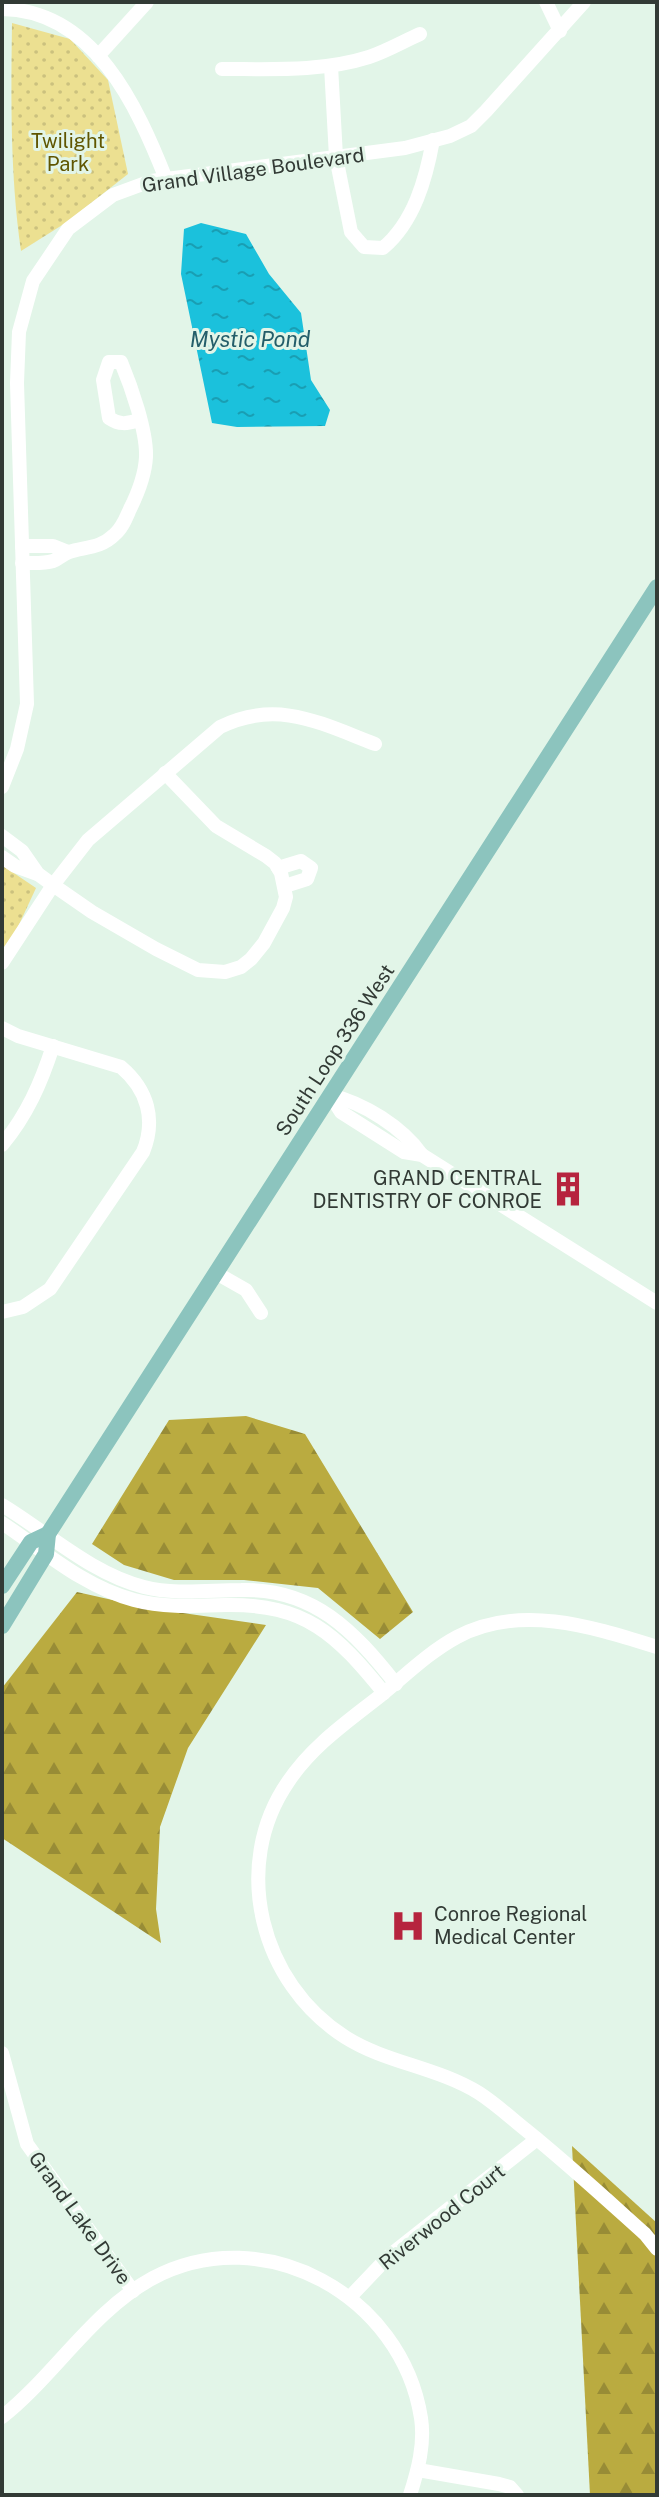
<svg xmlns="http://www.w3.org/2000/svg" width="659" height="2497" font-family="'Public Sans',sans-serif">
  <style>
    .grass { fill: url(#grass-dots) }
    .forest { fill: url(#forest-firs) }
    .water { fill: url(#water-ripples) }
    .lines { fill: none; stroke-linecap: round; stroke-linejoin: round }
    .minor { stroke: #fff; stroke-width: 14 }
    .major { stroke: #8cc4be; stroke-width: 16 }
    .labels { text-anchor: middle; stroke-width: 6; stroke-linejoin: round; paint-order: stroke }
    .park-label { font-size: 20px; fill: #605600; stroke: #e2f5e8 }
    .street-label { font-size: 20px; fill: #323a35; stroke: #e2f5e8 }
    .poi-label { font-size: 20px; fill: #323a35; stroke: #e2f5e8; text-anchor: end }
    .water-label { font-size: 22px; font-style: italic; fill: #245e6a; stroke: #e2f5e8 }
  </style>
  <defs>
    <pattern id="grass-dots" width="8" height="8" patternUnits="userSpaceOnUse" patternTransform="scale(2)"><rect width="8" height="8" fill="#ece091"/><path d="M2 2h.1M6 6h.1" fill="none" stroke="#cbc17e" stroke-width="1.8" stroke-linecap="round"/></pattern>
    <pattern id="forest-firs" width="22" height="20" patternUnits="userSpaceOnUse" patternTransform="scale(2)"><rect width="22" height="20" fill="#baab40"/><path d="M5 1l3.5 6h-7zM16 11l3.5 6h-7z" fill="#988c36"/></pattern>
    <pattern id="water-ripples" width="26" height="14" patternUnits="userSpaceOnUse" patternTransform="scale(2)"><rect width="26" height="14" fill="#1bc1dc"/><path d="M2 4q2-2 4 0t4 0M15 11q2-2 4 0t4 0" fill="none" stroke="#199eb3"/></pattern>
  </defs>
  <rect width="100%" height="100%" fill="#e2f5e8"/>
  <!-- grass -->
  <g class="grass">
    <path d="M12,23L70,39L108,80L128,174L67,222L21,251C10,176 11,98 12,23Z"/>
    <path d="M2,865L36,888L17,929L2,950Z"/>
  </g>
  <!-- forest -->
  <g class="forest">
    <path d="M246,1416L305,1434L413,1612L380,1639L318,1588L244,1580H174L124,1565L92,1544L169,1420Z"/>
    <path d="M77,1592L148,1608L266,1625L188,1748L160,1827L156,1909L161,1943L2,1838V1688Z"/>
    <path d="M572,2146L657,2223V2495H590Z"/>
  </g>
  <!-- water -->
  <path class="water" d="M201,223L246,234L269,274L301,313L311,380L330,410L325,426L237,427L212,423L181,274L184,229Z"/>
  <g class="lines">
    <!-- minor -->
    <g class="minor">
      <path d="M546,2L560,31"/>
      <path d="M2,9C94,10 137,106 166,179"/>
      <path d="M98,56L147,2"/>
      <path d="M331,66L336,157L351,232L364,247L383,248C414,222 426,179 433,140"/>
      <path d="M222,69C271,69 322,72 369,57C387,51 404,41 420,34"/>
      <path d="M22,546H53L68,552"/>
      <path d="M22,563C32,563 44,564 53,561C59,559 63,554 69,552C85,547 101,548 114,535C122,529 126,518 130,509C138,493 145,476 146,457C147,431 131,386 121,362H109L103,380L109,418C119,425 127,424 139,420"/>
      <path d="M2,787L17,749L27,704L17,383L19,332L33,281L68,229L113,195L151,181L405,148L450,136L471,126L486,111L584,2"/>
      <path d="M2,836L22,851L38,874L53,885L92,912L156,949L198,970L225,972L241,967L251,959L264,943L283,908L286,897L281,873L275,863L266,856L216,826L165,773"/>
      <path d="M2,857L15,866L37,874"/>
      <path d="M278,868L301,861L311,868L307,879L285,886"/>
      <path d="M2,963L53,885L88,840L220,727C277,699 320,723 375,744"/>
      <path d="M2,1028L18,1036L121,1067C148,1090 156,1120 143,1152L50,1289L23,1307L2,1312"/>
      <path d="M330,1095L341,1112L404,1152L422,1155L657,1303"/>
      <path d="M330,1095C364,1103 402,1127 422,1155"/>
      <path d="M2,1145C27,1115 41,1083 53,1046"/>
      <path d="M216,1273L246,1290L261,1313"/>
      <path d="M2,1505C48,1533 92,1574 144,1587C176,1595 209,1590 241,1590C314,1588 354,1631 396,1684"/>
      <path d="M2,1523C44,1551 84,1587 134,1600C164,1608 195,1606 226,1605C306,1604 336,1634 384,1693"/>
      <path d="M657,1647C593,1627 520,1603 457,1637C429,1652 405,1676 380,1696C347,1722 312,1746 288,1782C230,1866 261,1984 345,2037C386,2063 437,2067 479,2093C496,2104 511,2118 526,2130C567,2163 606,2199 645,2234L657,2249"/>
      <path d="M2,2053L27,2144L133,2291"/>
      <path d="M350,2297L389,2256L537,2139"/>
      <path d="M2,2417C55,2375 92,2311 153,2278C264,2219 402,2296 421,2418C425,2444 418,2470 410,2495"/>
      <path d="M418,2470L499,2484L510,2487L517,2495"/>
    </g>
    <!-- major -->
    <g class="major">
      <path d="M2,1586L31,1542L48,1534"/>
      <path d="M2,1626L46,1554L48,1534L657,587"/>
    </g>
  </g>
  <!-- icons -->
  <defs>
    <g id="building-bare" transform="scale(2.76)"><path d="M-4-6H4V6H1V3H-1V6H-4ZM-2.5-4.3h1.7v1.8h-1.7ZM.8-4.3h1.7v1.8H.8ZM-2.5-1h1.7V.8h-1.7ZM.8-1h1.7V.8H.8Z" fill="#b6243e" stroke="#e2f5e8" stroke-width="2.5" paint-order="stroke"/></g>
    <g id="hospital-bare" transform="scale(2.76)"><path d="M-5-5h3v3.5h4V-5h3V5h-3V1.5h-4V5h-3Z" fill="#b6243e" stroke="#e2f5e8" stroke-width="2.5" paint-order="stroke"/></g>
  </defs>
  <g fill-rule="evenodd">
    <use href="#building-bare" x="568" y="1189"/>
    <use href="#hospital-bare" x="408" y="1926"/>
  </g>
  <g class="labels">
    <!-- park labels -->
    <g class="park-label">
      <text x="68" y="148">Twilight<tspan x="68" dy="23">Park</tspan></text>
    </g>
    <!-- street labels -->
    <g class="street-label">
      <text transform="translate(253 170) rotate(-8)" y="7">Grand Village Boulevard</text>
      <text transform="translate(335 1050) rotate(-57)" y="7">South Loop 336 West</text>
      <text transform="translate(442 2217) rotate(-39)" y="7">Riverwood Court</text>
      <text transform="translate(80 2218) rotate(54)" y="7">Grand Lake Drive</text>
    </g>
    <!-- poi labels -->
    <g class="poi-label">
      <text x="542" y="1185">GRAND CENTRAL<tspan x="542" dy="23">DENTISTRY OF CONROE</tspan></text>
      <text x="434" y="1921" text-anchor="start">Conroe Regional<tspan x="434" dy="23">Medical Center</tspan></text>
    </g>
    <!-- water labels -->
    <g class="water-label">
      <text x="250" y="347">Mystic Pond</text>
    </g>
  </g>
  <!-- border -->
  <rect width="659" height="2497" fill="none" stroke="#323a35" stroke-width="8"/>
</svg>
